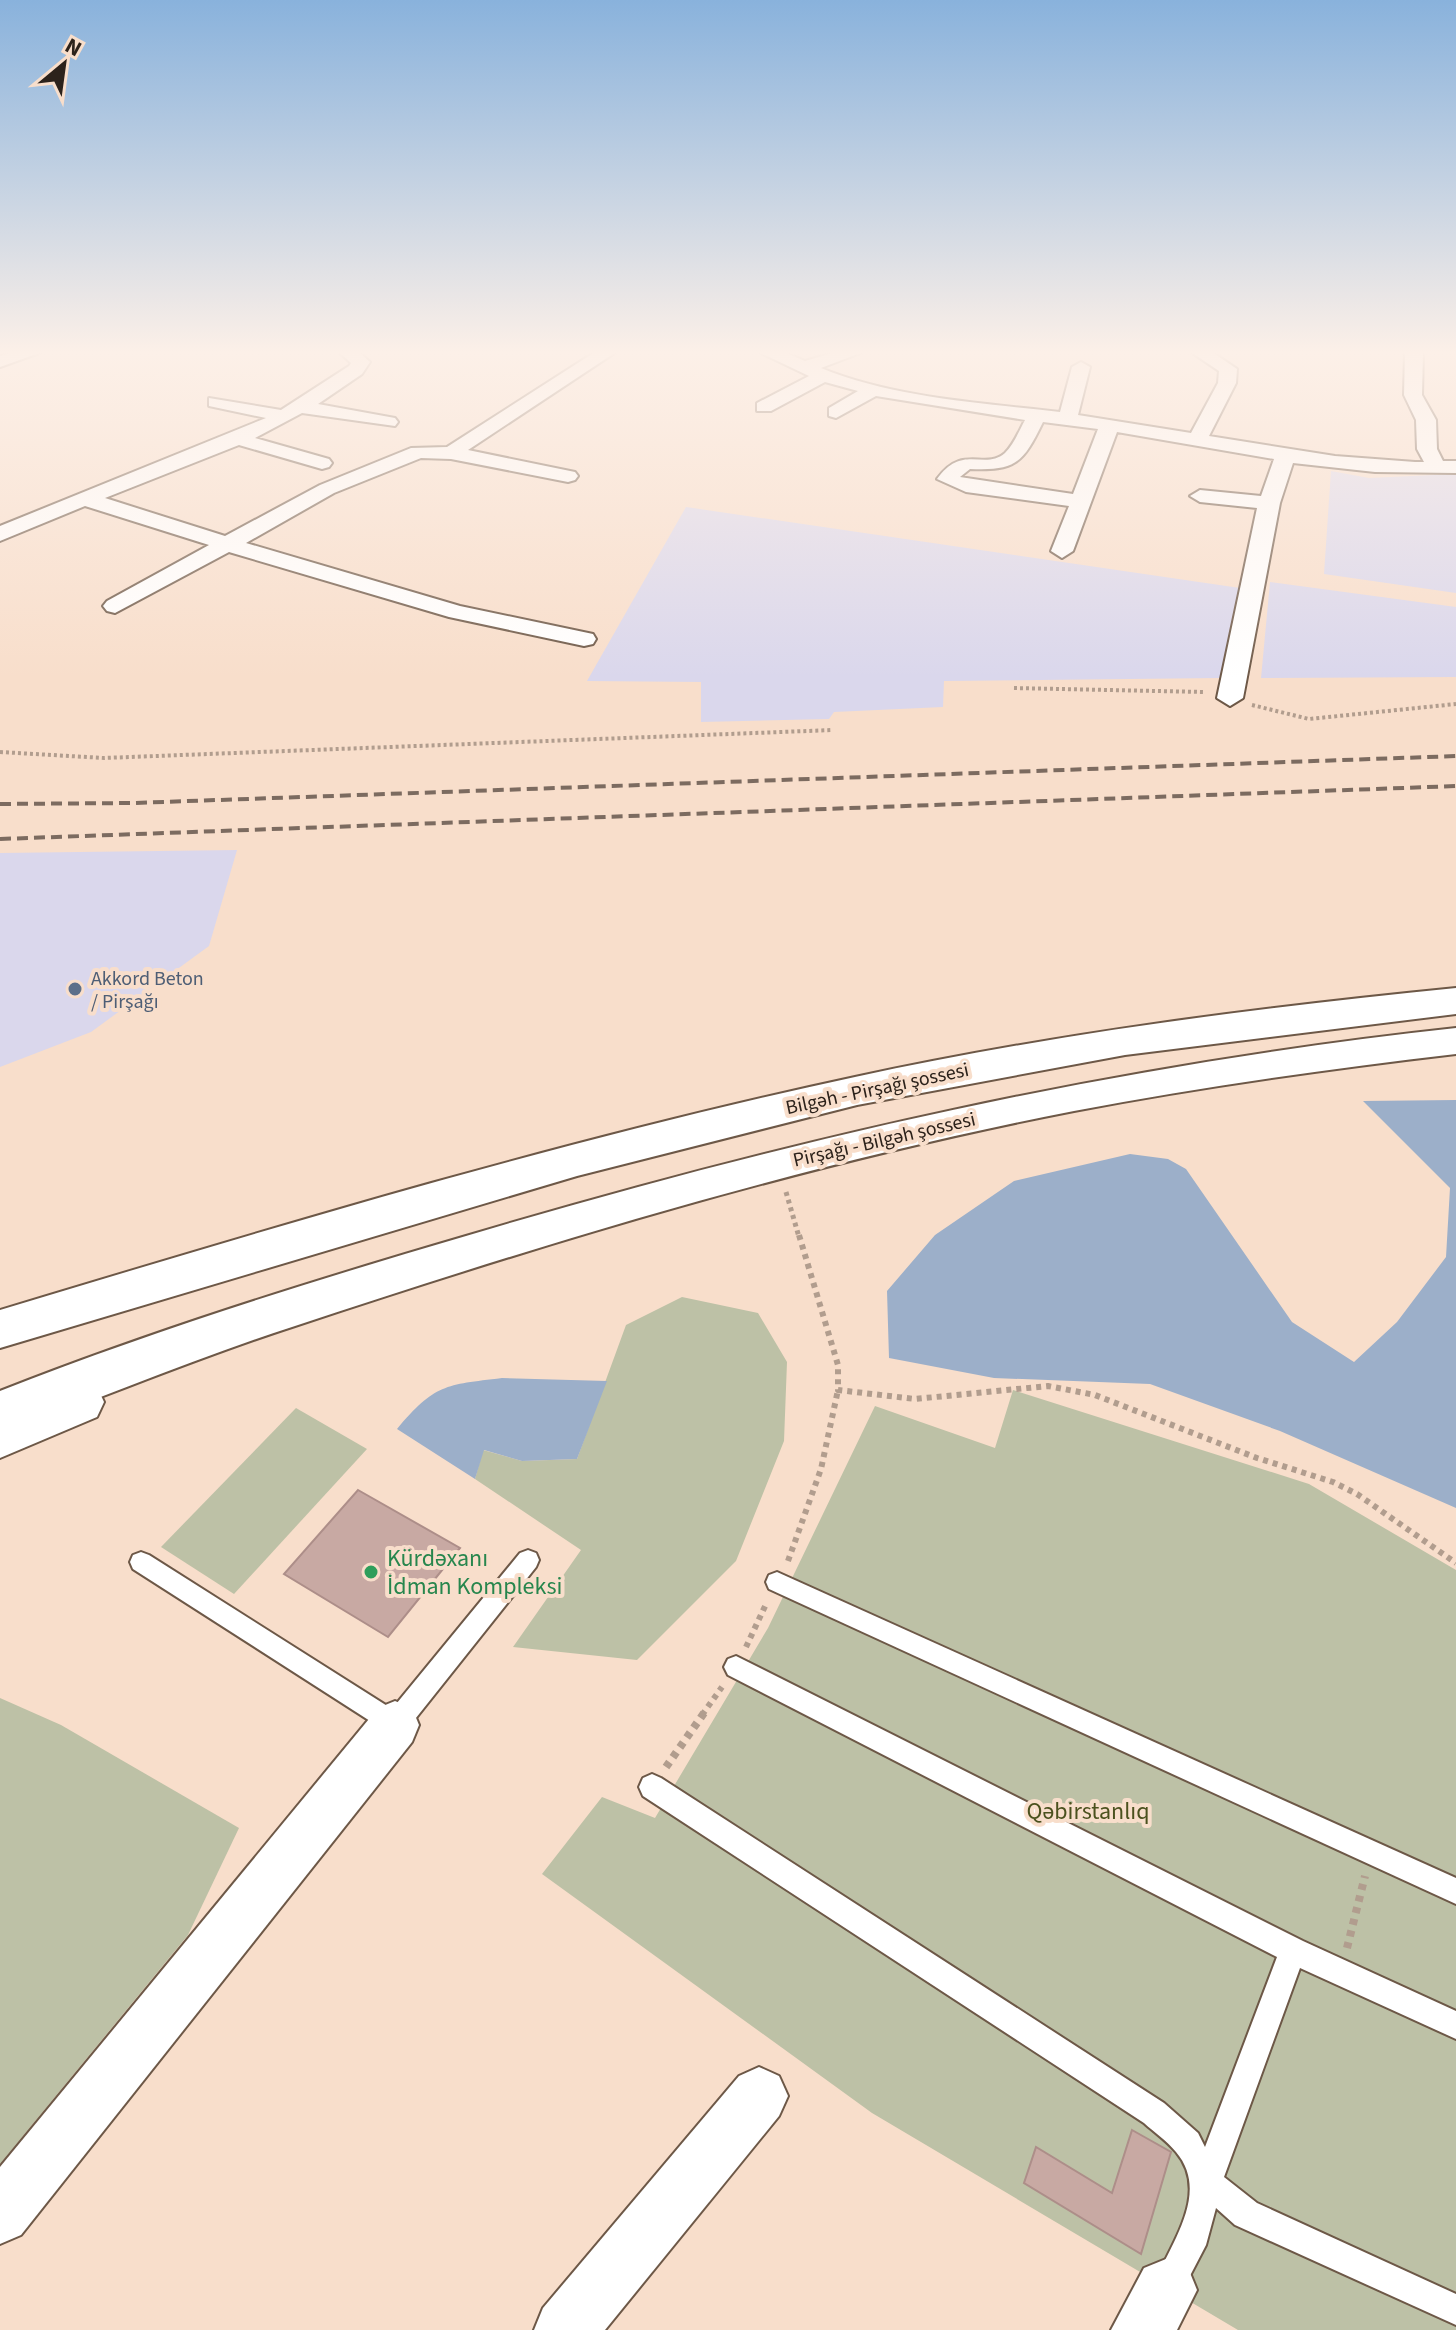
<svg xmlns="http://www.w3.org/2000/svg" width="1456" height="2330" font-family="'Source Sans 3',sans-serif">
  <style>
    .industrial { fill: #dad7ec }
    .green { fill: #bdc1a6 }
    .water { fill: #9cafc9 }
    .building { fill: #c8a9a3; stroke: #ad8e89; stroke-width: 2 }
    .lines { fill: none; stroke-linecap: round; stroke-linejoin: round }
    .lane-casing { stroke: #6d5847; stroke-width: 4 }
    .street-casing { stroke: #6d5847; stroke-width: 4 }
    .primary-casing { stroke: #6d5847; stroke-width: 4 }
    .highway-casing { stroke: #6d5847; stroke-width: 4 }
    .path-far3 { stroke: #b19d8e; stroke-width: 4; stroke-dasharray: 3 3; stroke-linecap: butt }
    .path-far2 { stroke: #b19d8e; stroke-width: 5; stroke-dasharray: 4 4; stroke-linecap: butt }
    .path-far1 { stroke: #b19d8e; stroke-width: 6; stroke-dasharray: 5 5; stroke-linecap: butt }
    .path { stroke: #b19d8e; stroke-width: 8; stroke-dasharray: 6 6; stroke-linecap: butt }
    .lane { fill: #fff; fill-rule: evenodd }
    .street { fill: #fff; fill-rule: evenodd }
    .primary { fill: #fff; fill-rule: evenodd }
    .highway { fill: #fff; fill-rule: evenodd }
    .rail { stroke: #7c6b60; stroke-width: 4; stroke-dasharray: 11 6; stroke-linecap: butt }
    .service-dot { fill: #5c6f8a; stroke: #f8decb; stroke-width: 3 }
    .leisure-dot { fill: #2e9e5b; stroke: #f8decb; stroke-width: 3 }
    .labels { text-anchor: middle; stroke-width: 8; stroke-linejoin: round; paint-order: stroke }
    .service-label { font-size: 20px; fill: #4e5e75; stroke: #f8decb; text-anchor: start }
    .street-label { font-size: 20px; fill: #2c221b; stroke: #f8decb }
    .near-leisure-label { font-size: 24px; fill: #27864d; stroke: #f8decb; text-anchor: start }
    .near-park-label { font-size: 24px; fill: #4b511e; stroke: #f8decb }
  </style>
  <rect width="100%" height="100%" fill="#f8decb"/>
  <!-- industrial -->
  <g class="industrial">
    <path d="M1331,471L1369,478L1456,474V593L1324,574Z"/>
    <path d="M686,507L1240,588L1220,678L944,681L943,707L834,712L829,719L701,722V682L587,681Z"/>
    <path d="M1270,582L1456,607V677L1261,678Z"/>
    <path d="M237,850L209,946L91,1032L0,1067V853Z"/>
  </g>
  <!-- green -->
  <g class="green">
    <path d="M682,1297L758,1313L787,1362L784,1441L736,1561L637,1660L513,1647L581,1550L475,1479L483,1450L522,1461L577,1459L626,1325Z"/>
    <path d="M1013,1390L1309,1484L1456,1570V2330H1238L872,2113L542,1874L602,1797L655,1818L768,1628L875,1406L995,1448Z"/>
    <path d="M296,1408L367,1449L234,1594L161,1547Z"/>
    <path d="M0,1698L61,1725L239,1828L188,1935L0,2164Z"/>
  </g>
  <!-- water -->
  <g class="water">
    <path d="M1456,1100V1508L1280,1431L1150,1384L994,1378L889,1358L887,1291L935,1235L1014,1181L1130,1154L1168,1159L1186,1169L1292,1322L1354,1362L1397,1322L1446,1257L1450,1188L1363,1101Z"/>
    <path d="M502,1378L607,1381L577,1459L522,1461L484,1450L475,1479L397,1429C435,1384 445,1385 502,1378Z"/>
  </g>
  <!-- building -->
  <g class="building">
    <path d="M358,1490L460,1548L388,1637L284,1574Z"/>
    <path d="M1132,2130L1171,2152L1141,2254L1024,2183L1036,2147L1112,2193Z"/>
  </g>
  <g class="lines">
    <!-- lane casing -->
    <g class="lane-casing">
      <g id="lane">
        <path d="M528,1550L536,1553L539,1560L536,1567L404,1733L395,1737L133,1569L130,1562L133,1555L141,1552L149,1555L392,1709L520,1553Z"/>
        <path d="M777,1572L1456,1878V1904L769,1589L766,1582L769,1575Z"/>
        <path d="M736,1656L1303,1941L1456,2011V2039L1300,1968L1224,2177L1257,2203L1456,2294V2325L1235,2225L1216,2208L1206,2245L1180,2295L1169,2299L1158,2295L1154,2284C1170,2244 1211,2193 1176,2152C1167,2141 1154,2132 1144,2123L643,1796L639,1787L643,1778L652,1774L661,1778L1164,2103L1198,2133L1205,2147L1277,1957L728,1675L724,1667L728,1659Z"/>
      </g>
    </g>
    <!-- street casing -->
    <g class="street-casing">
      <g id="street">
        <path d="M15,352H42L0,367V356Z"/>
        <path d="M339,352H359L370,362L362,374L318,404L395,418L398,422L395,426L302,413L255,438L329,459L332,463L329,467L322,469L239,445L105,498L225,536L320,485L411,448L447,447L595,352H616L468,450L575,472L578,476L575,480L568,482L451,459L421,458L334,493L246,543L460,606L593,634L596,639L593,644L584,646L449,617L229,552L115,613L107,611L103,606L107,601L209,545L85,506L0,541V526L266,418L209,406V398L281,410L349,366L351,363Z"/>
        <path d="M759,352H784L805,361L836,352H863L821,368C894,398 983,403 1060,412L1072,367L1081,362L1090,367L1078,415L1191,433L1218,383L1219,371L1191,352H1212L1237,369L1236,383L1209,436L1335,456L1415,462H1424L1417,449L1416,420L1404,395L1405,352H1423L1422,395L1436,420L1437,449L1443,461H1456V473L1375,472L1293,463L1280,503L1243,698L1230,706L1217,698L1257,508L1200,502L1190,496L1200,490L1261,496L1274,459L1117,432L1073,551L1062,558L1051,551L1069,506L966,492L937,479C963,443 984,471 1005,453C1014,444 1019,431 1025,420L876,396L836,418L829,416V408L858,391L825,382L771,411H757V403L809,376ZM1043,422L1098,429L1073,494L960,477L970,469C1016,471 1023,463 1043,422Z"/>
        <path d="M395,1701L412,1708L419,1725L412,1742L21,2235L0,2244V2167L378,1708Z"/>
        <path d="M759,2067L779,2076L788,2096L779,2116L605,2330H534L543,2308L739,2076Z"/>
        <path d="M1166,2259L1188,2268L1197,2290L1177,2330H1111L1144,2268Z"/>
      </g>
    </g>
    <!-- primary casing -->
    <g class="primary-casing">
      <path id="primary" d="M79,1381L97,1387L104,1402L97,1417L0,1458V1413Z"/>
    </g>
    <!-- highway casing -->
    <g class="highway-casing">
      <g id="highway">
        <path d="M1456,988V1014L1125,1055L857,1105L577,1176L0,1348V1310C282,1225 566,1139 855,1077C1053,1034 1254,1008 1456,988Z"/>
        <path d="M1456,1028V1054C1328,1069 1200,1087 1074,1111C808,1163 548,1242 292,1327C193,1359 98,1400 0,1434V1391C152,1331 309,1282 466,1236C795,1138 1115,1065 1456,1028Z"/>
      </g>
    </g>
    <!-- path-far3 -->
    <g class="path-far3">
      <path d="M1014,688L1204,692"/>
      <path d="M1252,705L1309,719L1456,704"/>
      <path d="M0,752L104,758L833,730"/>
    </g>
    <!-- path-far2 -->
    <path class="path-far2" d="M786,1192L799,1237"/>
    <!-- path-far1 -->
    <g class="path-far1">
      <path d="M799,1235L838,1365V1390L915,1399L1048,1386L1095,1395L1257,1458L1333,1482L1357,1494L1456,1563"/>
      <path d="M788,1561L821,1469L838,1390"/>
      <path d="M746,1647L767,1602"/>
      <path d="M702,1715L722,1687"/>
    </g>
    <!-- path -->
    <g class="path">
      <path d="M666,1767L704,1713"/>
      <path d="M1347,1948L1365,1876"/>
    </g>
    <!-- lane -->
    <use href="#lane" class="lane"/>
    <!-- street -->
    <use href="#street" class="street"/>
    <!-- primary -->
    <use href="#primary" class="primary"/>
    <!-- highway -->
    <use href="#highway" class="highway"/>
    <!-- rail -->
    <g class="rail">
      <path d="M0,804L134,803L1456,756"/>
      <path d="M0,839L1456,786"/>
    </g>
  </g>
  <!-- sky -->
  <linearGradient id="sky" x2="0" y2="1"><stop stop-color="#89b2dc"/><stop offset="0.52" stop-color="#fcf0e8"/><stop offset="1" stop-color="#fcf0e8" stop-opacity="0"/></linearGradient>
  <rect width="1456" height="678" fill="url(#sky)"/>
  <!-- markers -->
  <circle class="service-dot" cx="75" cy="989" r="8"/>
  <circle class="leisure-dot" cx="371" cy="1572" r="8"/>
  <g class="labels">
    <!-- service labels -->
    <g class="service-label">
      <text x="91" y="985">Akkord Beton<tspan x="91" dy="23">/ Pirşağı</tspan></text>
    </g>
    <!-- street labels -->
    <g class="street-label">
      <text transform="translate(877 1088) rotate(-12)" y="7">Bilgəh - Pirşağı şossesi</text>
      <text transform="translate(884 1139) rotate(-13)" y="7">Pirşağı - Bilgəh şossesi</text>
    </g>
    <!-- near-leisure labels -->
    <g class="near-leisure-label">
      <text x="387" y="1566">Kürdəxanı<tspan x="387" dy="28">İdman Kompleksi</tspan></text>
    </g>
    <!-- near-park labels -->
    <g class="near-park-label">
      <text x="1088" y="1819">Qəbirstanlıq</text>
    </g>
  </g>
  <!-- north arrow -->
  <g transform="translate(64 64) rotate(29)" stroke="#f8decb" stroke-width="6" paint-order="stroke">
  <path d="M0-6L14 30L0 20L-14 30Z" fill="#2c221b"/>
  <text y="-12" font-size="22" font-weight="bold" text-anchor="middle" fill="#2c221b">N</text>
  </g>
</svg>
